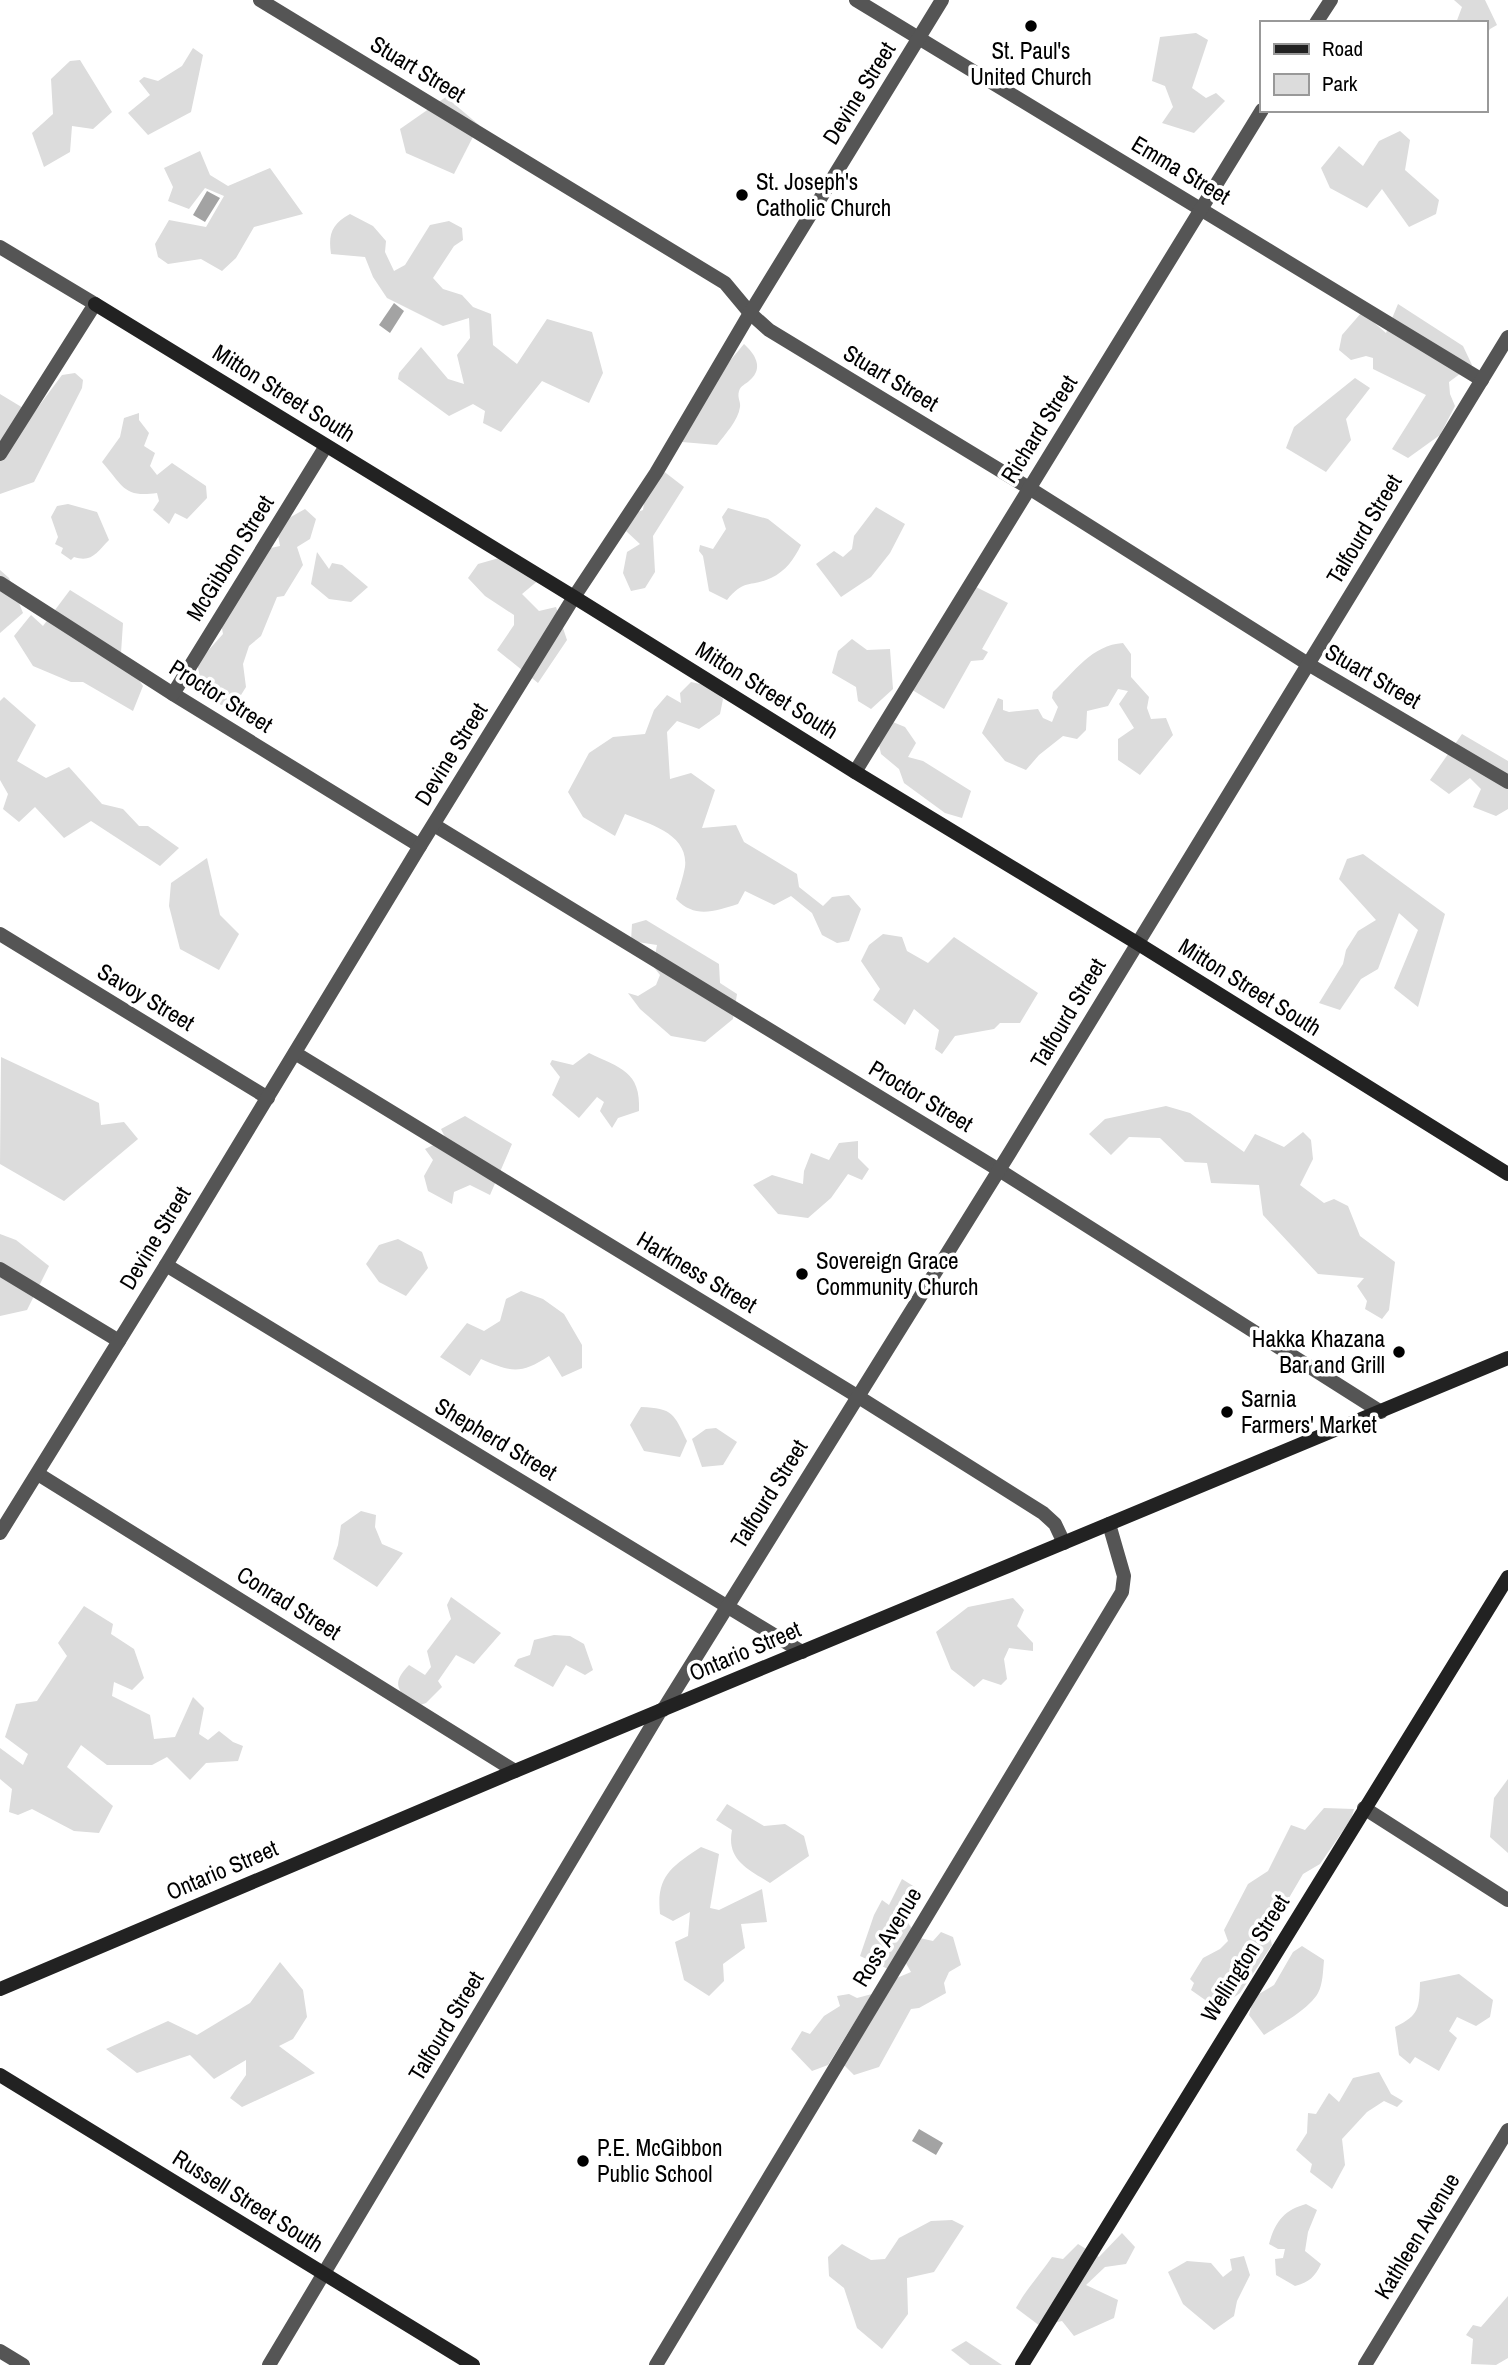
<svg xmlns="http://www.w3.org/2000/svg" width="1508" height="2365" font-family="'Archivo Narrow',sans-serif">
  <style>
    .green { fill: #dcdcdc }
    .water { fill: #a3a3a3 }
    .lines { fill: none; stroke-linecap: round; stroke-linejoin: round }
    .street { stroke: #555; stroke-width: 14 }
    .secondary { stroke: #222; stroke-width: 14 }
    .poi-dot { fill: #000; stroke: #fff; stroke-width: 2.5 }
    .labels { text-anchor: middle; stroke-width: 7; stroke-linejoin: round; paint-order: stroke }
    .poi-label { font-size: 23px; fill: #000; stroke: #fff; text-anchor: start }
    .street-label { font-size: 23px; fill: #000; stroke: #fff }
  </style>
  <rect width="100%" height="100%" fill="#fff"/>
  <!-- green -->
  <g class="green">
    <path d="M1454,0H1485L1497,25L1490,29L1485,37V23H1456L1462,7Z"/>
    <path d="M1196,33L1208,40L1192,88L1206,98L1216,93L1225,101L1194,133L1162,123L1173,107L1165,86L1152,81L1160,37Z"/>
    <path d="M193,48L203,55L191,112L148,135L128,113L150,95L139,81L144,77L158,81L182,66Z"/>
    <path d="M80,60L112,112L93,129L72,126L70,152L44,167L32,133L53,114L51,79L70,61Z"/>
    <path d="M446,97L479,125L454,174L406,153L400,129Z"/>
    <path d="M1400,131L1410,140L1405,170L1439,200L1436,214L1409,227L1382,189L1367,208L1330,188L1321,168L1339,146L1363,166L1379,141Z"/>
    <path d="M200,151L210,175L228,186L270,168L303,214L254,227L236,258L222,271L201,259L168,264L158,257L155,244L169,220L206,227L224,196L205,188L189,209L168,201L173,187L164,168Z"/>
    <path d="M350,214L373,226L386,241L385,252L394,271L405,265L430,225L449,221L462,228L463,240L454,246L433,278L443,289L462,295L473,307L491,314L493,345L517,364L547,319L592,332L603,373L589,403L542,381L501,432L483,423L485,411L473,404L449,416L398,379L399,373L421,347L448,379L464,384L457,355L470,338L469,318L443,326L387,298L373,277L365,257L331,254C328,234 332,224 350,214Z"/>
    <path d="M1398,304L1463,346L1472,365L1449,382L1450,394L1455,406L1440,435L1408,458L1392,449L1426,395L1373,369V358L1366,356L1351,360L1339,350L1342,335L1362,312L1386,333Z"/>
    <path d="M744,344C755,354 764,368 750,380C745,385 741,385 739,391C737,398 741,402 740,407C738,421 725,434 717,445L682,442L677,424Z"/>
    <path d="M75,373L83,380L82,388L34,482L0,494V394L33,414L62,375Z"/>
    <path d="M1355,378L1370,388L1346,419L1351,440L1326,472L1286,448L1294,427Z"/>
    <path d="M139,413V420L149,433L144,446L155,453L150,466L157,475L172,463L206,486L207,498L187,519L175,513L169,524L153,510L159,501L157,493C124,498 123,486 102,462L120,437L124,418Z"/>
    <path d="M662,470L684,487L653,536L655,572L645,588L631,591L623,573L627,552L640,544L626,531L630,515L643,510L646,489Z"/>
    <path d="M68,504L97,512L109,540C97,552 92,563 74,557L71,560L61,553L63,548L55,544L58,537L51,517L57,506Z"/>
    <path d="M876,507L905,524L890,553L871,577L841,597L816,564L834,551L843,557L852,549L854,536Z"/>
    <path d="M728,508L768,519L801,545C794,559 786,571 771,578C750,588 745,578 727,600L709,591L703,556L699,551L700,545L713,549L726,529L722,517Z"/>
    <path d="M305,509L316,519L310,539L297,547L303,565L284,596L277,597L261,636L249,646L243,664L246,687L236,703L221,705L202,687L197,663L223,634L219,612L257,551L280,546L277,530L289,518Z"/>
    <path d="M317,552L329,569L332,563L342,565L368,587L351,602L329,599L311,584Z"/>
    <path d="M499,558L540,579L522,594L539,611L556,607L567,640L538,683L497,650L514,625V615L485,596L468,578L478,564Z"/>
    <path d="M0,570L9,578L23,613L0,633Z"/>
    <path d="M974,586L1008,603L982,649L988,652L983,660L971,661L944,709L909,688Z"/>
    <path d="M70,590L123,623L121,653L143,686L133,711L83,682H71L33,666L14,636L31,615L43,626Z"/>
    <path d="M852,639L867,650L890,649L893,689L871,709L858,701L856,687L832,673L838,651Z"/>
    <path d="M1123,643L1131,654V677L1149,697L1147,708L1151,719L1166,718L1173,735L1140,775L1118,760V739L1134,728L1119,704L1128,691L1118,689L1108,706L1087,711L1086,730L1077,739L1063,736L1039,755L1026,770L1005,761L982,733L998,698L1003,700V710L1009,712L1038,709L1043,718L1052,722L1058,707L1052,698L1053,692C1074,672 1092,645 1123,643Z"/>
    <path d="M691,682L709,686L723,699L720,714L699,729L677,721L667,732L670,779L691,773L715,790L702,828L736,825L744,842L797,874L799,887L823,906L832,897L849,895L861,909L849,941L837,943L822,935L812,913L791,896L774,905L745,891L738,904C715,911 695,919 676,899C679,889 683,878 685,867C689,834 649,824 625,814L615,836L583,817L568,792L589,753L613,737L645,734L654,710L667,695L681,703L680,693Z"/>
    <path d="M4,697L36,725L17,761L46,778L69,767L102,804L123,809L139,826H148L179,848L160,866L91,821L64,838L35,807L19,822L3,809L8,794L0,780V701Z"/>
    <path d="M883,718L905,727L916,743L908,757L923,761L971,791L962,818L945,813L904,783L899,769L881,754L876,731Z"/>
    <path d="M1462,734L1508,761V809L1496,816L1473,807L1481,789L1470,778L1449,794L1430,780Z"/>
    <path d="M1363,854L1445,914L1418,1007L1394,988L1418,930L1399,913L1378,969L1361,979L1340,1010L1319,1003L1343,964L1346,950L1358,931L1376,920L1339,879L1347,859Z"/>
    <path d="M207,858L220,915L239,934L219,970L180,949L169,906L171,883Z"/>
    <path d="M646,920L719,964L720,983L737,994L733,1019L705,1042L671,1036L640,1009L628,993L638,996L656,985L660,975L653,966L657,945L631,941L632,924Z"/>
    <path d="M883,934L902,937L907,951L928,963L954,937L1038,993L1020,1023H1000L994,1029L955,1036L942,1054L935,1049L939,1030L914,1009L905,1025L873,1000L880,989L861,961L869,945Z"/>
    <path d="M589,1053C620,1068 641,1071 639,1111L618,1118L612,1128L600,1111L604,1102L597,1097L579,1118L552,1095L560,1077L550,1064L552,1060L573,1065Z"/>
    <path d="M1,1057L99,1103L101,1125L124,1122L138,1139L64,1201L0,1164Z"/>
    <path d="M1166,1106L1190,1113L1244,1152L1255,1134L1284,1147L1303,1132L1311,1140L1313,1159L1300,1185L1324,1203L1334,1199L1348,1206L1360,1236L1395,1262L1389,1310L1382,1319L1365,1309L1367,1301L1357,1286L1364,1278L1318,1274L1263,1215L1259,1185L1211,1183L1207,1163L1185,1162L1160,1138L1129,1137L1111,1155L1089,1134L1105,1119Z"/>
    <path d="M465,1116L512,1144L490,1195L470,1185L454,1192L452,1204L428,1191L424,1176L433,1160L425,1149L446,1139L441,1129Z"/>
    <path d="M858,1141V1158L869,1169L862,1180L848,1174L831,1198L808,1218L778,1214L753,1185L772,1175L803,1184L804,1171L811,1153L829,1160L839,1143Z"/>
    <path d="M0,1234L16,1240L49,1266L27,1310L0,1316Z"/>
    <path d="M398,1239L422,1252L428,1268L406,1296L379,1282L366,1264L379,1245Z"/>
    <path d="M521,1291L543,1299L564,1314L582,1345V1368L562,1377L549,1356C520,1375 511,1372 481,1359L470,1376L440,1357L467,1323L484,1331L500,1321L506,1299Z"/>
    <path d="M641,1407C673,1408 674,1414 687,1441L680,1457L644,1451L630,1425Z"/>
    <path d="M716,1428L737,1442L723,1465L702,1467L692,1439L706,1429Z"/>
    <path d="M361,1511L376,1515L375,1527L382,1544L403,1553L377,1587L333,1559L338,1545L341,1525Z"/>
    <path d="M451,1597L501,1633L474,1664L456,1655L438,1681L442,1687L426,1703L417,1706C398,1692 390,1684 409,1665L425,1675L431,1667L427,1651L451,1619L447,1605Z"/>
    <path d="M1013,1598L1024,1610L1017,1626L1033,1643V1651L1009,1648L1004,1659L1007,1679L1001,1685L983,1679L974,1687L951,1669L936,1632L968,1607Z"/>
    <path d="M84,1606L113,1624L111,1634L134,1649L144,1678L132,1690L114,1682L112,1696L150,1715L154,1739L175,1737L193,1697L204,1708L199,1734L208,1740L219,1731L233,1742L243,1746L238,1761L206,1763L190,1780L167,1757L152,1765H107L81,1745L67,1767L113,1806L99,1833L74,1831L32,1809L18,1815L9,1812L12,1789L0,1779V1748L23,1765L28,1754L5,1737L16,1704L37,1701L67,1656L58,1643Z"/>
    <path d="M554,1635L570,1636L584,1644L593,1670L585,1675L566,1665L553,1687L514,1666L518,1659L530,1655L534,1640Z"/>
    <path d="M1508,1779V1853L1490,1837L1494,1798Z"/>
    <path d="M727,1804L764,1826L785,1824L804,1836L809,1856L770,1883C748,1869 726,1860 732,1830L716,1820Z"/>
    <path d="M1324,1808L1354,1809L1351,1819L1320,1864L1303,1874L1269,1932L1272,1945L1240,1993L1218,2009L1191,1990L1194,1983L1190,1979L1203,1958L1220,1949L1228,1941L1224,1930L1248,1884L1268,1871L1291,1825L1305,1830Z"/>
    <path d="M701,1847L719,1854L710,1908L719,1910L762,1889L767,1922L741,1924L745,1948L723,1964L724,1981L709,1996L684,1980L675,1942L688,1936L690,1912L673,1921L660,1914C656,1876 671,1867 701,1847Z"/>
    <path d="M902,1879L918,1889L904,1917L913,1930L888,1969L860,1956L874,1915L882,1900L889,1905Z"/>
    <path d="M941,1932L953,1937L961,1965L949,1972L944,1983L946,1993L919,2008L911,2009L879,2067L854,2075L845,2066L833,2065L892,1980L911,1972L900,1953L911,1936L933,1941Z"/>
    <path d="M1302,1946L1324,1960C1323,1970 1323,1984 1318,1993C1309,2009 1280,2025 1264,2035L1249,2015L1254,1997L1274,1985L1293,1952Z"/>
    <path d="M280,1962L303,1990L307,2017L293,2039L279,2046L315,2073L242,2107L230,2098L246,2075V2060L214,2079L190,2055L137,2073L106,2049L168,2021L197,2035L250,2003Z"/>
    <path d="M1459,1974L1493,2000L1490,2017L1476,2026L1457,2017L1449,2031L1457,2038L1439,2071L1415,2057L1410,2064L1399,2055L1395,2027C1420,2015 1419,2008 1420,1982Z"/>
    <path d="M849,1994L857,1998L872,1994L828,2065L812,2071L791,2049L802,2031L810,2034L824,2016L840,2006L837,1996Z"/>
    <path d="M1379,2072L1391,2094L1403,2101L1397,2107L1384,2101L1367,2112L1342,2139L1345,2165L1332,2189L1310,2172L1312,2164L1296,2150L1307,2133L1308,2113L1316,2114L1329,2093L1339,2102L1353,2078Z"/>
    <path d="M1306,2204L1317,2210L1308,2232L1305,2251L1321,2264C1315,2277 1309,2282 1295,2286L1276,2275L1275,2259L1283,2258L1285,2249H1278L1269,2244C1275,2222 1284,2210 1306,2204Z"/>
    <path d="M952,2220L964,2226L934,2272L907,2278L908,2314L882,2349L857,2328L844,2288L829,2276L828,2257L842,2244L871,2260L885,2259L899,2238L931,2221Z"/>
    <path d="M1122,2233L1135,2247L1126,2264L1105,2267L1086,2285L1118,2300L1114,2318L1074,2336L1062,2321L1040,2326L1016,2308C1026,2289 1040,2275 1052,2257L1063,2259L1078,2244L1099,2257Z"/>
    <path d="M1244,2256L1250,2275L1237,2301L1234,2316L1214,2330L1183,2304L1168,2272L1187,2261L1211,2263L1223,2277L1232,2270L1230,2259Z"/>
    <path d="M1508,2296V2358L1496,2365L1471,2364L1473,2339L1466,2335L1473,2325L1481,2327Z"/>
    <path d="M966,2341L1002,2365H970L951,2350Z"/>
  </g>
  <!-- water -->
  <g class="water">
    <path d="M207,191L220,198L205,222L193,215Z"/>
    <path d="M394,303L404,311L390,333L379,325Z"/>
    <path d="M919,2129L943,2143L936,2155L912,2141Z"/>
  </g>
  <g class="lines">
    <!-- street -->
    <g class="street">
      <path d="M260,0L725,283L750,313L769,330L1029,488L1308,664L1508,782"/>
      <path d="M856,0L1482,380"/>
      <path d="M1316,23L1331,0"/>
      <path d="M0,247L95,304L0,454"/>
      <path d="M0,583L173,694L420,846"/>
      <path d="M173,694L326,446"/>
      <path d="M855,772L1262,110"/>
      <path d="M434,825L999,1170L1381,1412"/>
      <path d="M0,934L268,1098"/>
      <path d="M295,1053L857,1396L1043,1513L1055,1524L1064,1543"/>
      <path d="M166,1265L802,1652"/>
      <path d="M0,1269L119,1341"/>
      <path d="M38,1474L515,1771"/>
      <path d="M0,1533L166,1265L420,846L574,597L656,473L750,313L942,0"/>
      <path d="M663,1710L1009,1154L1508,337"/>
      <path d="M1364,1808L1508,1900"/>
      <path d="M0,2351L23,2365"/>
      <path d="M269,2365L661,1710"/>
      <path d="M656,2365L1122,1592L1124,1576L1109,1524"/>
      <path d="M1365,2365L1508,2130"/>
    </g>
    <!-- secondary -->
    <g class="secondary">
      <path d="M95,304L574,597L855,772L1137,943L1508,1174"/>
      <path d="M0,1989L515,1771L1508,1358"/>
      <path d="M0,2075L473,2365"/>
      <path d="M1022,2365L1508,1577"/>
    </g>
  </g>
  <!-- markers -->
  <g class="poi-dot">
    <circle cx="1031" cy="26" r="7"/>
    <circle cx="742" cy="195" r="7"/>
    <circle cx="802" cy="1274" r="7"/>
    <circle cx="1399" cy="1352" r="7"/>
    <circle cx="1227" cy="1412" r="7"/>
    <circle cx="583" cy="2161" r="7"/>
  </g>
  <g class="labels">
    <!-- poi labels -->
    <g class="poi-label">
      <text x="1031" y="59" text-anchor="middle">St. Paul's<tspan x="1031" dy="26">United Church</tspan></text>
      <text x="756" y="190">St. Joseph's<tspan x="756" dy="26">Catholic Church</tspan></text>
      <text x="816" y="1269">Sovereign Grace<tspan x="816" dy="26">Community Church</tspan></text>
      <text x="1385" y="1347" text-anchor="end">Hakka Khazana<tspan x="1385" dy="26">Bar and Grill</tspan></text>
      <text x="1241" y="1407">Sarnia<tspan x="1241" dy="26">Farmers' Market</tspan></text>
      <text x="597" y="2156">P.E. McGibbon<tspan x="597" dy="26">Public School</tspan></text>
    </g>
    <!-- street labels -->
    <g class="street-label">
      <text transform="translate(418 69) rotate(31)" y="8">Stuart Street</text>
      <text transform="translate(859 93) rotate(-58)" y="8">Devine Street</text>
      <text transform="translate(1181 170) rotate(31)" y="8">Emma Street</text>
      <text transform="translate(891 378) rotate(31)" y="8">Stuart Street</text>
      <text transform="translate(284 393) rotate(32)" y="8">Mitton Street South</text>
      <text transform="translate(1039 429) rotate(-58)" y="8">Richard Street</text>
      <text transform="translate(1364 529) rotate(-59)" y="8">Talfourd Street</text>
      <text transform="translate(230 558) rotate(-58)" y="8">McGibbon Street</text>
      <text transform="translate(1373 676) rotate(30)" y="8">Stuart Street</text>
      <text transform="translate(767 690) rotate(32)" y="8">Mitton Street South</text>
      <text transform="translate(221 696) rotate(32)" y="8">Proctor Street</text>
      <text transform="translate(451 754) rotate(-58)" y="8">Devine Street</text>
      <text transform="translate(1250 987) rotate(32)" y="8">Mitton Street South</text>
      <text transform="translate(146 997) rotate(31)" y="8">Savoy Street</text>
      <text transform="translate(1068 1013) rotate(-59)" y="8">Talfourd Street</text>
      <text transform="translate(921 1096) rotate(31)" y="8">Proctor Street</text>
      <text transform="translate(155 1238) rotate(-59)" y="8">Devine Street</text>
      <text transform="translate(697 1272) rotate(31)" y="8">Harkness Street</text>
      <text transform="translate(496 1439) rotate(31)" y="8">Shepherd Street</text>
      <text transform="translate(769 1494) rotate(-58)" y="8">Talfourd Street</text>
      <text transform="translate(289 1603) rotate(32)" y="8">Conrad Street</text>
      <text transform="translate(745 1651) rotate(-23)" y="8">Ontario Street</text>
      <text transform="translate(222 1870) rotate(-23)" y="8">Ontario Street</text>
      <text transform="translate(887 1937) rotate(-59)" y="8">Ross Avenue</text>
      <text transform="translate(1245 1958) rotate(-58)" y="8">Wellington Street</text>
      <text transform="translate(446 2026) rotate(-59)" y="8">Talfourd Street</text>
      <text transform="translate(248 2201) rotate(32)" y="8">Russell Street South</text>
      <text transform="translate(1417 2236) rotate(-59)" y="8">Kathleen Avenue</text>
    </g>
  </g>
  <!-- legend -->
  <rect x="1260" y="21" width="228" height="91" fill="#ffffff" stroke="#999999" stroke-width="2"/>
  <rect x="1274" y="44" width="35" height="10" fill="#222222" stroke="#999999" stroke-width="2"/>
  <text x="1322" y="56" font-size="21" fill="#000000">Road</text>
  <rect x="1274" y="74" width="35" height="21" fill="#dcdcdc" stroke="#999999" stroke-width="2"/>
  <text x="1322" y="91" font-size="21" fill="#000000">Park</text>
</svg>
